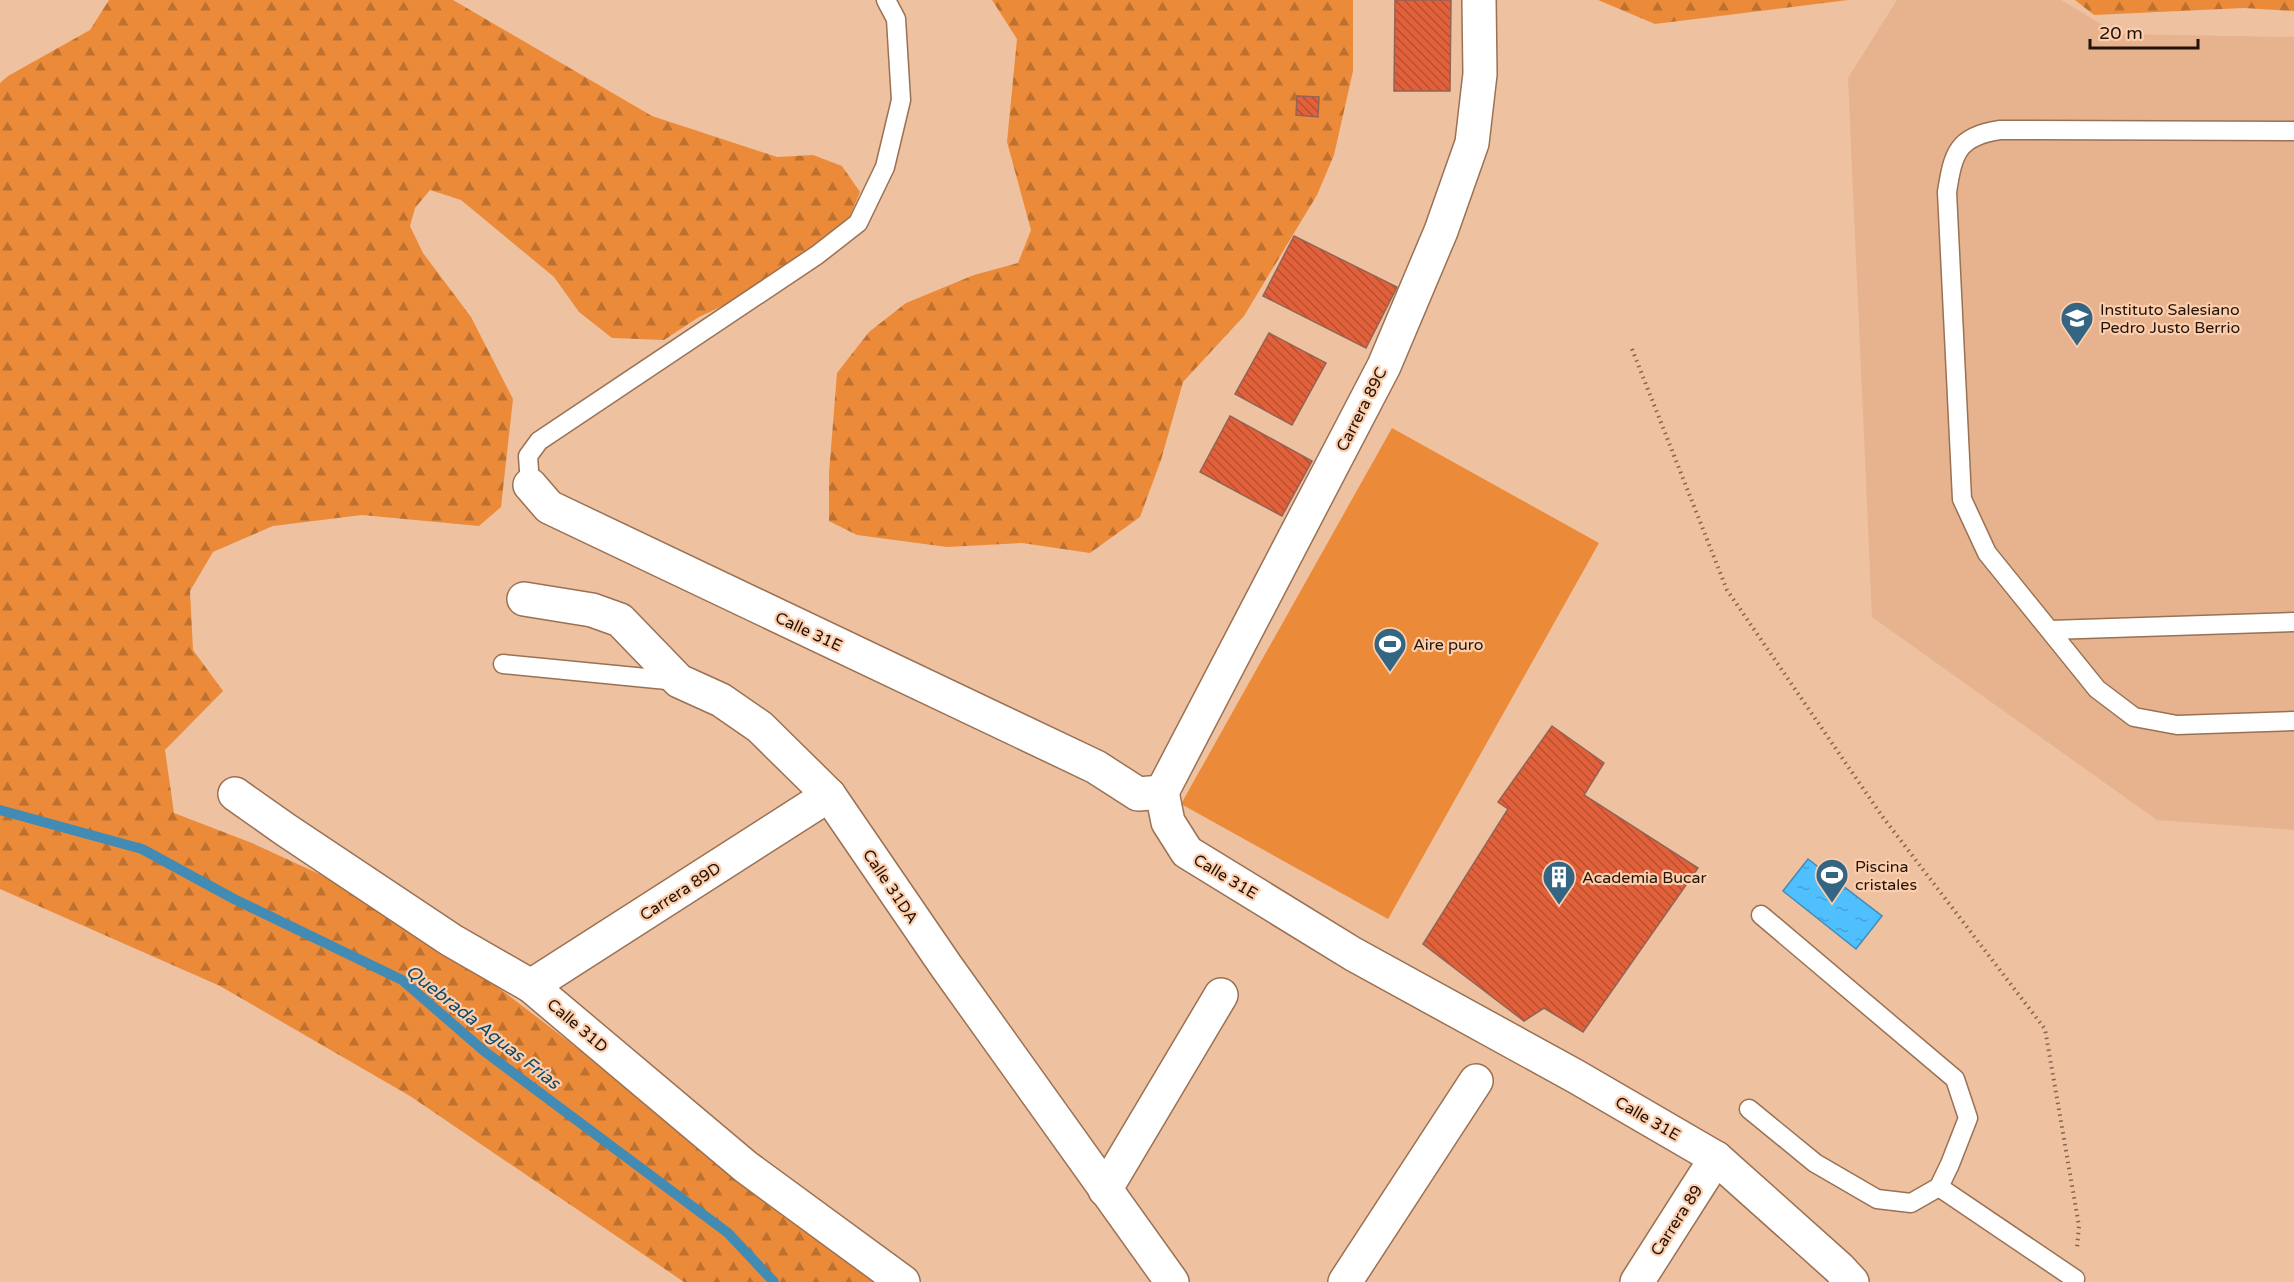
<svg xmlns="http://www.w3.org/2000/svg" width="2294" height="1282" font-family="'Varela Round',sans-serif">
  <style>
    .built { fill: #e6b38e }
    .forest { fill: url(#forest-firs) }
    .pitch { fill: #eb8b3a }
    .water { fill: url(#water-ripples); stroke: #428bb4; stroke-width: 1.5 }
    .lines { fill: none; stroke-linecap: round; stroke-linejoin: round }
    .stream { stroke: #428bb4; stroke-width: 10 }
    .building { fill: url(#building-back-hatch); stroke: #946355; stroke-width: 1.5 }
    .service-casing { stroke: #9a7153; stroke-width: 21 }
    .minor-casing { stroke: #9a7153; stroke-width: 36 }
    .path { stroke: #846650; stroke-width: 4; stroke-dasharray: 1.5 4.5; stroke-linecap: butt }
    .service { stroke: #fff; stroke-width: 18 }
    .minor { stroke: #fff; stroke-width: 33 }
    .labels { text-anchor: middle; stroke-width: 4.5; stroke-linejoin: round; paint-order: stroke }
    .poi-label { font-size: 16px; fill: #231307; stroke: #fccead; text-anchor: start }
    .street-label { font-size: 16px; fill: #231307; stroke: #fccead }
    .water-label { font-size: 18px; font-style: italic; fill: #0b4a6a; stroke: #fccead }
  </style>
  <defs>
    <pattern id="forest-firs" width="22" height="20" patternUnits="userSpaceOnUse" patternTransform="scale(1.5)"><rect width="22" height="20" fill="#eb8b3a"/><path d="M5 1l3.5 6h-7zM16 11l3.5 6h-7z" fill="#be702f"/></pattern>
    <pattern id="water-ripples" width="26" height="14" patternUnits="userSpaceOnUse" patternTransform="scale(1.5)"><rect width="26" height="14" fill="#4fbffe"/><path d="M2 4q2-2 4 0t4 0M15 11q2-2 4 0t4 0" fill="none" stroke="#45a3d8"/></pattern>
    <pattern id="building-back-hatch" width="6" height="6" patternUnits="userSpaceOnUse" patternTransform="scale(1.5)"><rect width="6" height="6" fill="#e2613b"/><path d="M-1 5l2 2M0 0l6 6M5-1l2 2" fill="none" stroke="#b74f30"/></pattern>
  </defs>
  <rect width="100%" height="100%" fill="#eec1a0"/>
  <!-- built -->
  <path class="built" d="M1897,0H2061L2118,34L2294,37V830L2157,820L1872,617L1848,78Z"/>
  <!-- forest -->
  <g class="forest">
    <path d="M109,0H453L652,116L777,157L813,155L842,166L860,192L850,216L824,240L752,292L699,317L664,340L612,338L579,312L554,277L461,200L430,190L415,208L410,226L423,253L471,317L513,399L501,507L479,526L362,515L273,526L213,552L190,591L193,650L223,691L165,750L174,813L252,843L354,890L440,943L883,1282H684L410,1096L220,986L0,889V83L8,76L90,30Z"/>
    <path d="M992,0H1353V71L1334,155L1317,195L1244,316L1183,382L1161,460L1140,517L1090,553L1022,543L947,547L857,535L829,521V473L837,373L869,332L906,303L974,275L1018,263L1031,230L1007,142L1017,39Z"/>
    <path d="M1598,0H1848L1655,24Z"/>
    <path d="M2075,0H2294V11L2244,8L2094,15Z"/>
  </g>
  <!-- pitch -->
  <path class="pitch" d="M1392,428L1599,543L1388,919L1181,804Z"/>
  <!-- water -->
  <path class="water" d="M1808,859L1882,916L1856,949L1783,891Z"/>
  <g class="lines">
    <!-- stream -->
    <path class="stream" d="M0,810L142,849L234,899L402,980L484,1051L728,1233L774,1282"/>
  </g>
  <!-- building -->
  <g class="building">
    <path d="M1395,0H1451L1450,91H1394Z"/>
    <path d="M1297,96L1319,97L1318,117L1296,115Z"/>
    <path d="M1294,236L1397,287L1366,348L1263,296Z"/>
    <path d="M1269,333L1326,363L1292,425L1235,394Z"/>
    <path d="M1230,416L1312,461L1282,516L1200,472Z"/>
    <path d="M1552,726L1604,763L1584,795L1698,868L1583,1032L1544,1008L1524,1021L1423,944L1508,809L1498,802Z"/>
  </g>
  <g class="lines">
    <!-- service casing -->
    <g class="service-casing">
      <g id="service">
        <path d="M2294,131L2000,130C1957,136 1953,154 1947,192L1962,499L1987,553L2097,689L2134,717L2177,725L2294,721"/>
        <path d="M530,485L528,456L539,441L817,255L858,223L885,167L901,100L896,19L886,0"/>
        <path d="M2050,630L2294,622"/>
        <path d="M503,664L677,681"/>
        <path d="M1749,1109L1815,1163L1877,1199L1911,1203L1939,1187L1950,1164L1968,1118L1955,1079L1761,915"/>
        <path d="M1939,1187L2075,1279L2074,1282"/>
      </g>
    </g>
    <!-- minor casing -->
    <g class="minor-casing">
      <g id="minor">
        <path d="M530,485L549,507L1096,767L1138,794L1162,792"/>
        <path d="M524,599L592,610L620,620L679,681L721,700L760,727L829,795L946,966L1172,1282"/>
        <path d="M1162,792L1384,366L1441,231L1472,143L1480,74L1479,0"/>
        <path d="M1162,792L1168,822L1187,852L1353,954L1575,1076L1716,1158L1839,1268L1852,1282"/>
        <path d="M235,794L286,830L451,940L531,986L746,1167L903,1282"/>
        <path d="M531,986L829,795"/>
        <path d="M1105,1190L1221,995"/>
        <path d="M1345,1282L1476,1081"/>
        <path d="M1637,1282L1716,1158"/>
      </g>
    </g>
    <!-- path -->
    <path class="path" d="M1632,349L1727,590L1882,816L2045,1029L2079,1226L2077,1248"/>
    <!-- service -->
    <use href="#service" class="service"/>
    <!-- minor -->
    <use href="#minor" class="minor"/>
  </g>
  <!-- icons -->
  <defs>
    <g id="school-pin" transform="scale(1.725)"><path d="M0 17L-7.5 6A9.5 9.5 0 1 1 7.5 6Z" fill="#346684" stroke="#fccead"/><path d="M0-5L7-2L0 1L-7-2ZM-4 1L0 2.5L4 1V4Q0 6-4 4Z" fill="#fff"/></g>
    <g id="stadium-pin" transform="scale(1.725)"><path d="M0 17L-7.5 6A9.5 9.5 0 1 1 7.5 6Z" fill="#346684" stroke="#fccead"/><path d="M0-5a6.5 5 0 1 0 0 10a6.5 5 0 1 0 0-10ZM-3.5-1.8h7v3.6h-7Z" fill="#fff"/></g>
    <g id="building-pin" transform="scale(1.725)"><path d="M0 17L-7.5 6A9.5 9.5 0 1 1 7.5 6Z" fill="#346684" stroke="#fccead"/><path d="M-4-6H4V6H1V3H-1V6H-4ZM-2.5-4.3h1.7v1.8h-1.7ZM.8-4.3h1.7v1.8H.8ZM-2.5-1h1.7V.8h-1.7ZM.8-1h1.7V.8H.8Z" fill="#fff"/></g>
  </defs>
  <g fill-rule="evenodd">
    <use href="#school-pin" x="2077" y="318"/>
    <use href="#stadium-pin" x="1390" y="644"/>
    <use href="#stadium-pin" x="1832" y="875"/>
    <use href="#building-pin" x="1559" y="877"/>
  </g>
  <g class="labels">
    <!-- poi labels -->
    <g class="poi-label">
      <text x="2100" y="315">Instituto Salesiano<tspan x="2100" dy="18">Pedro Justo Berrio</tspan></text>
      <text x="1413" y="650">Aire puro</text>
      <text x="1855" y="872">Piscina<tspan x="1855" dy="18">cristales</tspan></text>
      <text x="1582" y="883">Academia Bucar</text>
    </g>
    <!-- street labels -->
    <g class="street-label">
      <text transform="translate(1361 409) rotate(-63)" y="6">Carrera 89C</text>
      <text transform="translate(809 631) rotate(25)" y="6">Calle 31E</text>
      <text transform="translate(1226 876) rotate(31)" y="6">Calle 31E</text>
      <text transform="translate(891 886) rotate(56)" y="6">Calle 31DA</text>
      <text transform="translate(680 891) rotate(-33)" y="6">Carrera 89D</text>
      <text transform="translate(578 1025) rotate(40)" y="6">Calle 31D</text>
      <text transform="translate(1648 1118) rotate(30)" y="6">Calle 31E</text>
      <text transform="translate(1676 1220) rotate(-57)" y="6">Carrera 89</text>
    </g>
    <!-- water labels -->
    <g class="water-label">
      <text transform="translate(483 1027) rotate(38)" y="6">Quebrada Aguas Frías</text>
    </g>
  </g>
  <!-- scale -->
  <path d="M2090 39v9h108v-9" fill="none" stroke="#231307" stroke-width="3"/>
  <text x="2099" y="39" font-size="18" fill="#231307" stroke="#fccead" stroke-width="4.5" paint-order="stroke">20 m</text>
</svg>
